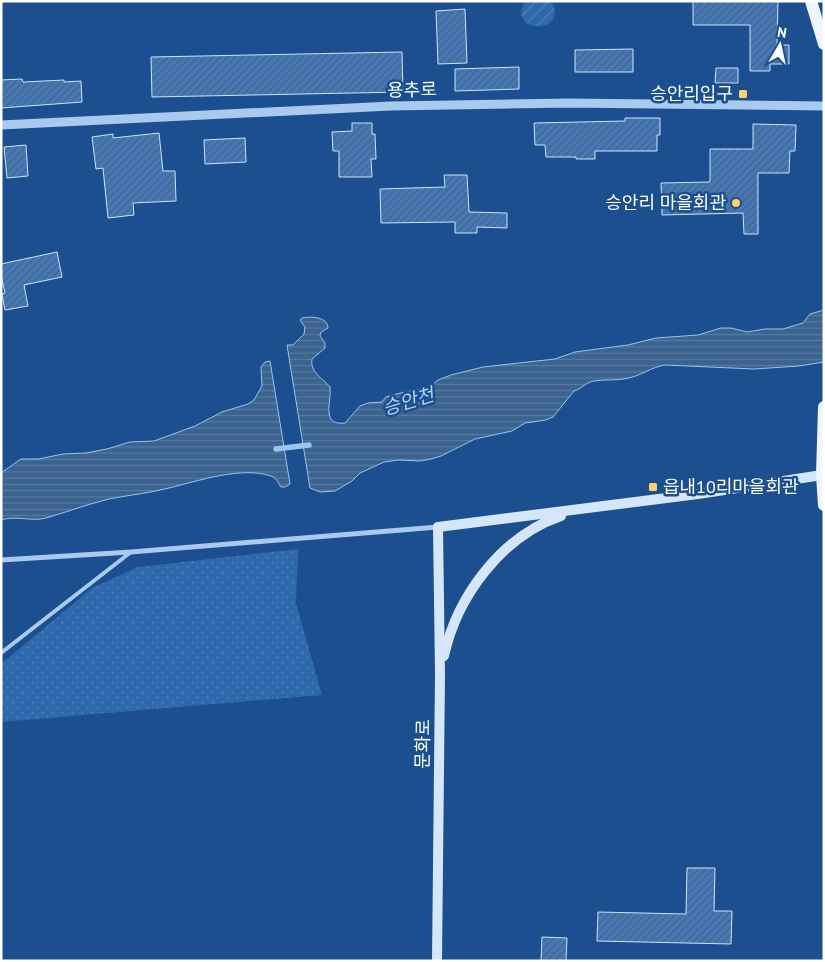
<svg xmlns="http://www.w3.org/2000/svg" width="825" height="962" font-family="'PT Sans','Noto Sans KR',sans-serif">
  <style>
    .park { fill: url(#park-dots) }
    .garden { fill: url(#garden-furrows) }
    .water { fill: url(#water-rules); stroke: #9cc4f0 }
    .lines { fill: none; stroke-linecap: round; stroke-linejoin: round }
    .stream { stroke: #9cc4f0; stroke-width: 5.5 }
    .building { fill: url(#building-hatch); stroke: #cfe3fa }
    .service { stroke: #a9c9ee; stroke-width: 4 }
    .minor { stroke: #a9c9ee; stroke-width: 5 }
    .tertiary { stroke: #a9c9ee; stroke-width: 9 }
    .secondary { stroke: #d6e6fa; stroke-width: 10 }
    .primary { stroke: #f0f6ff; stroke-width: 12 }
    .poi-dot { fill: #ffd166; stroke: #1b4f8f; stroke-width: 2 }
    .labels { text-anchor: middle; stroke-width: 5; stroke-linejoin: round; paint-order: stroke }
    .street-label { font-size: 18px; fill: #fff; stroke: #1b4f8f }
    .poi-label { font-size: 18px; fill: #fff; stroke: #1b4f8f; text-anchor: end }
    .water-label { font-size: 19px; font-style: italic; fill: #b5d3f5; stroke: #1b4f8f }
  </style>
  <defs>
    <pattern id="park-dots" width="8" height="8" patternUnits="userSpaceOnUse" patternTransform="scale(1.25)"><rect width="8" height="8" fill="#2e69ad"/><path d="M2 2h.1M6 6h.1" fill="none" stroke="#4d80b9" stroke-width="1.8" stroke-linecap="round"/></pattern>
    <pattern id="garden-furrows" width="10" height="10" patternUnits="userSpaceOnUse" patternTransform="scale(1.25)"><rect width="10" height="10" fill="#2e69ad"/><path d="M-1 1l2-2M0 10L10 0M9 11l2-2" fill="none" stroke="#4d80b9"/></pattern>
    <pattern id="water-rules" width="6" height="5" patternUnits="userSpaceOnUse" patternTransform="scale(1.25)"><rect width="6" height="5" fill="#3c6290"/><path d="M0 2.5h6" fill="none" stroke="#597aa1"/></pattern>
    <pattern id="building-hatch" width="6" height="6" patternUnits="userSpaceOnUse" patternTransform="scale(1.25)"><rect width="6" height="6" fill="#4478b7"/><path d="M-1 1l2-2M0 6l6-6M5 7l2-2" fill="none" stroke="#486282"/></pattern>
  </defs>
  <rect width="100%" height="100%" fill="#1b4f8f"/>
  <!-- park -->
  <path class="park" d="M298,549L296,603L322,695L1,722V664L92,588L138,567Z"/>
  <!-- garden -->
  <path class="garden" d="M525,1H551C571,35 505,35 525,1Z"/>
  <!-- water -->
  <g class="water">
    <path d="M824,310V362L799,366L754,369L665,365C652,367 642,375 629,378C617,381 606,379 594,381C586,382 582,389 574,391L553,417L546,420L525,423L512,431L475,439L441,456L431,459L420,461L399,460L384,462L360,473L352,481L335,491L320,492L310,488L287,345H293L304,334L305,327L300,320L302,318C311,316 328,317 328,328L321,332L320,336L325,343V348L312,359C310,373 322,377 330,387C332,401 320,426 345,423L360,406L368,403L382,402L386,397L396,394L430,387L438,380L451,375L483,367L555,359L575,352L628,345L656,338L698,335L721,328H731L747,332L765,329H783L803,323L810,314Z"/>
    <path d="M270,361L290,484L285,487H281C278,483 277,478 271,476C242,466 198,481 169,488C150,493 129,495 109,499C88,504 67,512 46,518C31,522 16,515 1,520V473L21,459H38L63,454L86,453L107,449L130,442L154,441L195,426L222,412L248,404L254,400L262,386L261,367L265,362Z"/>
  </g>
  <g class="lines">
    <!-- stream -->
    <path class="stream" d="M276,449L309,445"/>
  </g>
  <!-- building -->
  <g class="building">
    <path d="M693,1H778L777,45H789V64H770V71H750V25H693Z"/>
    <path d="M465,9L467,63L438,64L436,11Z"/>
    <path d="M633,49V72H575V50Z"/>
    <path d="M402,52L403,92L152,97L151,57Z"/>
    <path d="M519,67V89L455,91V69Z"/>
    <path d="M716,68H738V83H715Z"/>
    <path d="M22,79L23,82L64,80V82L81,81L82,102L1,108V80Z"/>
    <path d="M625,118H660V135H657V151H595V159H576V157H546L545,145H535L534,123L625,121Z"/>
    <path d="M352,123H372V134H375L376,159H371L372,177H339V151H333L332,132L352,131Z"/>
    <path d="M753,124L796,125L795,151H790L789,173H758V234H744L743,213L662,215L661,183L710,182V149H753Z"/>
    <path d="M159,133L163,171H175L176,201L133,203L134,215L108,218L103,168L96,169L92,137L113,134V138Z"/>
    <path d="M245,138L246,162L205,164L204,140Z"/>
    <path d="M26,145L28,176L7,178L4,147Z"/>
    <path d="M444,175H467L469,212L507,213V228L477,227V233H455V222L381,223L380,189L445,187Z"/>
    <path d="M57,252L62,277L24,285L28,306L5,310L2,294L5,293L1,275V264Z"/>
    <path d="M687,868H715L714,911H732L731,944L597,941L598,912L686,914Z"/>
    <path d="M542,937L567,938L566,961H541Z"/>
  </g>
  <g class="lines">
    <!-- service -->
    <path class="service" d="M1,653L131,552"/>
    <!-- minor -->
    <path class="minor" d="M1,560L131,552L438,527"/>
    <!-- tertiary -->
    <path class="tertiary" d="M1,125L391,106L568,103L824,106"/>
    <!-- secondary -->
    <g class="secondary">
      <path d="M444,656C457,596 502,536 561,516"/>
      <path d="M437,961L440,674L438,527L698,494L822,475"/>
    </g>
    <!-- primary -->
    <g class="primary">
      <path d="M811,1L824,44"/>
      <path d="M824,407L822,475L824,505"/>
    </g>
  </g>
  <!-- markers -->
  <g class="poi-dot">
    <rect x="738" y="89" width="10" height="10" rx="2.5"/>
    <circle cx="736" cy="203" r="5"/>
    <rect x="648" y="482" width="10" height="10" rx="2.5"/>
  </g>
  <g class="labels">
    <!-- street labels -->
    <g class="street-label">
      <text transform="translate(412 90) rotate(-1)" y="6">용추로</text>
      <text transform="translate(423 744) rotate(-89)" y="6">문화로</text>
    </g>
    <!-- poi labels -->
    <g class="poi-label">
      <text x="733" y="100">승안리입구</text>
      <text x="726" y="209">승안리 마을회관</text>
      <text x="663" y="493" text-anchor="start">읍내10리마을회관</text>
    </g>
    <!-- water labels -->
    <g class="water-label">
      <text transform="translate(408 401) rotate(-17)" y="7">승안천</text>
    </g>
  </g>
  <!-- border -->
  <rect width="825" height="962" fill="none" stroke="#ffffff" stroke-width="5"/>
  <!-- north arrow -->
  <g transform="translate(780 45) rotate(9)" stroke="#1b4f8f" stroke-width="4" paint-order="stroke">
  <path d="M0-4L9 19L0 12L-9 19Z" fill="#ffffff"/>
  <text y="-8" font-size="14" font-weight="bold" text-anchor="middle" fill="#ffffff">N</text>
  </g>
</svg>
